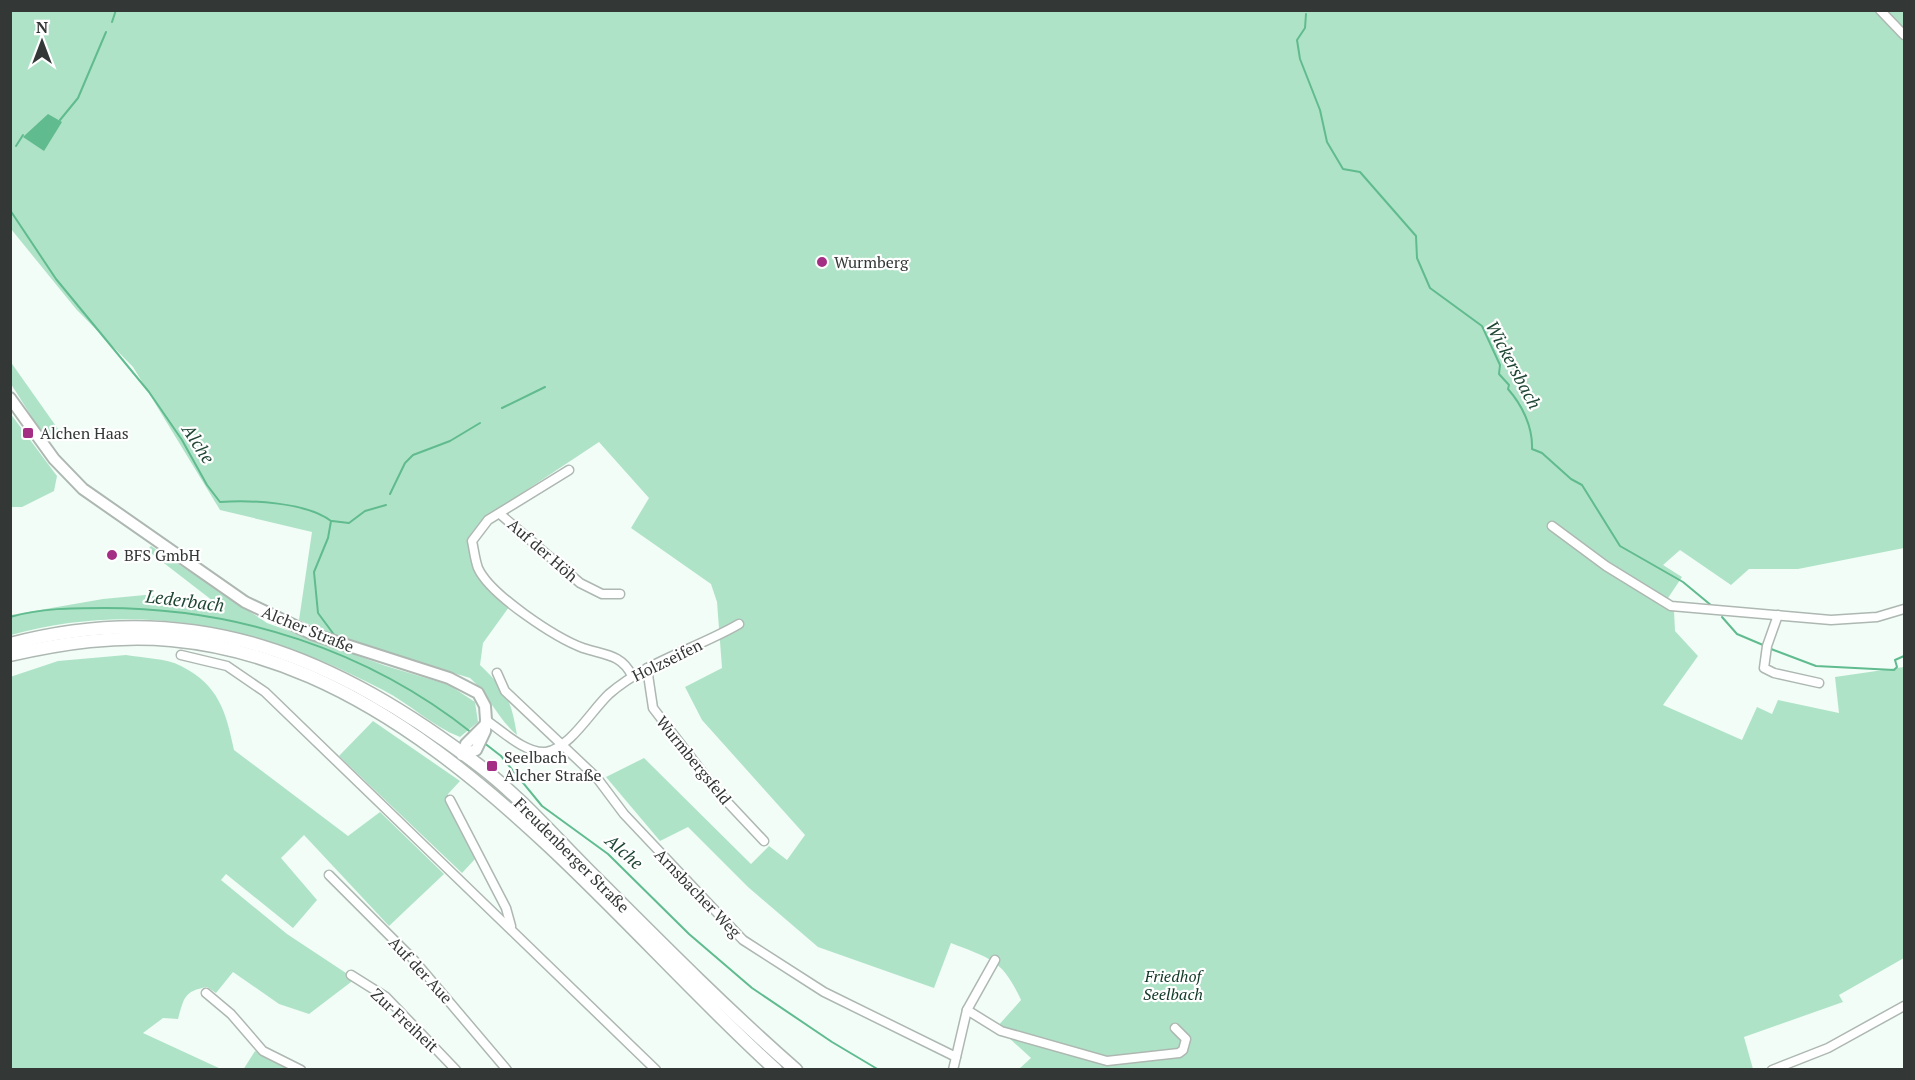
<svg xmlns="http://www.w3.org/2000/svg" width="1915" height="1080" font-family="'PT Serif',serif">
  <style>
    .green { fill: #afe3c7 }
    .water { fill: #60bb8f }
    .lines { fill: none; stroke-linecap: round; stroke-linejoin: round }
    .stream { stroke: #60bb8f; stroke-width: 2 }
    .minor-casing { stroke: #aeb8b2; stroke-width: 11 }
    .tertiary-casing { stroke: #aeb8b2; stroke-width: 14 }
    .secondary-casing { stroke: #aeb8b2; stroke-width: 15 }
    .minor { stroke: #fff; stroke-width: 8 }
    .tertiary { stroke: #fff; stroke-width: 10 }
    .secondary { stroke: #fff; stroke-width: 12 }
    .poi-dot { fill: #a52e85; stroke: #fff; stroke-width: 2 }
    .labels { text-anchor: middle; stroke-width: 4.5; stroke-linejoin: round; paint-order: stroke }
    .poi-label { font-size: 16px; fill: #333735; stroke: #fff; text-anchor: start }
    .street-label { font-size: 16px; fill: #333735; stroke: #fff }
    .park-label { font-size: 16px; font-style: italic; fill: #103826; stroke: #fff }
    .water-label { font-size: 18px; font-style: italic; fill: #1e4633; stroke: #fff }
  </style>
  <rect width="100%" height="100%" fill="#f2fdf7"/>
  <!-- green -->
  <g class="green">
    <path d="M11,11H1904V548L1798,569H1749L1731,585L1680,550L1663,565L1682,577L1666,601L1674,611L1675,631L1698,656L1663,705L1742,740L1757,707L1772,714L1778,700L1839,713L1835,677L1904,667V958L1839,995L1843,1002L1744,1037L1753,1069H1019L1031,1058L997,1027L1021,1000C1002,959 991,959 951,943L934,988L818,947L748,887L688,827L660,841L606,777L644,758L751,864L769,846L787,860L805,835L702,720L685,687L722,668L717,602L711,584L631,528L649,498L599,442L510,501L469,539L479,576L509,607L483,643L480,665C506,690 511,699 517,735C497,718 489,695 470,678L339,638L299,620L312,532L220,510L133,367L76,309L11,229Z"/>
    <path d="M10,361L58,429L45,438L11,384Z"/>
    <path d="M10,413L57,476L54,491L22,507H11Z"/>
    <path d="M151,546L267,623L386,666L449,685L475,702L478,722L460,737C432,726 410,704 383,690C266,628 141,599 11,635V615L103,599L145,595L213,601L147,550Z"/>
    <path d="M126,655C142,658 166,658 181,666C219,685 226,712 234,750L348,836L380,812L444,874L389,926L304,835L281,858L317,900L293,928L226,874L221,880L287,934L355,979L309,1014L279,1004L233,972L216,993L207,987C184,991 184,998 178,1019L163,1018L143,1033L221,1069H11L10,677L58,661Z"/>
    <path d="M373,721L460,781L448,794L447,805L475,859L462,873L339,756Z"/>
    <path d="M255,1051L287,1068L286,1070H243Z"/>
  </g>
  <!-- water -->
  <path class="water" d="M48,114L62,122L44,151L23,137Z"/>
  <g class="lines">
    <!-- stream -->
    <g class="stream">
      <path d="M867,10H869"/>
      <path d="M1306,14L1305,28L1297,40L1300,59L1320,110L1327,142L1343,169L1360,172L1416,236L1417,258L1430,288L1482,326L1500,365L1499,374L1509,385L1508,389C1522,405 1533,427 1532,449L1542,453L1571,479L1582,485L1620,546L1683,582L1712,606"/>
      <path d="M112,22L116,10"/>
      <path d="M60,120L78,98L106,32"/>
      <path d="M16,146L23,135"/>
      <path d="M10,154L11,153"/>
      <path d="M10,210L56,279L149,392L182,440L207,485L220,502C251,500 306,502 331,521L328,538L314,572L318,613L335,636"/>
      <path d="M502,408L545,387"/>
      <path d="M390,494L405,463L413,455L450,441L480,423"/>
      <path d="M332,521L349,523L365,511L386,505"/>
      <path d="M10,617C41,608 73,608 105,608C237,608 368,650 472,733"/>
      <path d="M1722,617L1737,634L1763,645"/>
      <path d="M1771,649L1816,666L1894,670L1897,667L1895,660L1904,656"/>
      <path d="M483,742L501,756L542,806L608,854L689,934L752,988L832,1042L879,1070"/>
    </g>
    <!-- minor casing -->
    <g class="minor-casing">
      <g id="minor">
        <path d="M1880,10L1904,35"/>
        <path d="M569,470L488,520L472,541C474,550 475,560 478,568C490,595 556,638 583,648C604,655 622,654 632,676"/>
        <path d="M500,514L580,583L602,594H620"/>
        <path d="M1552,526L1606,566L1671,606L1831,620L1877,617L1904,609"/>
        <path d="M1778,615L1767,646L1764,668L1774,673L1819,683"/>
        <path d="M181,655L227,666L265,692L656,1070"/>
        <path d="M647,668L653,708L716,790L764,841"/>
        <path d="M497,673L505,691L597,778L624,814L743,940L824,992L956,1057"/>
        <path d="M486,720C502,731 526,754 546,752C570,748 591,711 609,694C647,661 696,649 739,624"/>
        <path d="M450,800L506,908L511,926"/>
        <path d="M329,875L413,959L507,1070"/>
        <path d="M351,975L386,997L456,1070"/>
        <path d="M206,993L231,1014L263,1051L301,1070"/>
        <path d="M967,1010L1001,1031L1107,1061L1179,1053L1183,1050L1186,1039L1175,1028"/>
        <path d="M953,1070L967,1010L995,960"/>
        <path d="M1772,1070L1828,1048L1904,1006"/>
      </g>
    </g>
    <!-- tertiary casing -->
    <g class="tertiary-casing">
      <path id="tertiary" d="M10,398L54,459L83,489L245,602L312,634L449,678L478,693L485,706L486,720L485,731L476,750L462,755L466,744L485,725"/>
    </g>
    <!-- secondary casing -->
    <g class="secondary-casing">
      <g id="secondary">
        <path d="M10,644C194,595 337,657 481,767C520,797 553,835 587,869C655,937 723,1006 796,1070"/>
        <path d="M10,655C63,643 116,635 171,640C423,663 601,911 776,1070"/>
      </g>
    </g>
    <!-- minor -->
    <use href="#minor" class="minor"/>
    <!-- tertiary -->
    <use href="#tertiary" class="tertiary"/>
    <!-- secondary -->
    <use href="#secondary" class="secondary"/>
  </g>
  <!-- markers -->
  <g class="poi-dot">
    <circle cx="822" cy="262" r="6"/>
    <rect x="22" y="427" width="12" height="12" rx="3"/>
    <circle cx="112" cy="555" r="6"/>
    <rect x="486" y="760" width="12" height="12" rx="3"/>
  </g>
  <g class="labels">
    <!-- poi labels -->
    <g class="poi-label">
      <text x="834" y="268">Wurmberg</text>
      <text x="40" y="439">Alchen Haas</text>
      <text x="124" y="561">BFS GmbH</text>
      <text x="504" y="763">Seelbach<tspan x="504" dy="18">Alcher Straße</tspan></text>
    </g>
    <!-- street labels -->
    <g class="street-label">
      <text transform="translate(543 550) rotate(41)" y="6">Auf der Höh</text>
      <text transform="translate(308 629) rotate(22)" y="6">Alcher Straße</text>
      <text transform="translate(667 660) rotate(-26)" y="6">Holzseifen</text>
      <text transform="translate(694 760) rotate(51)" y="6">Wurmbergsfeld</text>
      <text transform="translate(572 855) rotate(45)" y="6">Freudenberger Straße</text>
      <text transform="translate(698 893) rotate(46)" y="6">Arnsbacher Weg</text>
      <text transform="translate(421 970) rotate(47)" y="6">Auf der Aue</text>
      <text transform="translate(405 1020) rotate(43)" y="6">Zur Freiheit</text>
    </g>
    <!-- park labels -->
    <g class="park-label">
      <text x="1173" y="982">Friedhof<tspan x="1173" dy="18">Seelbach</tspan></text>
    </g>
    <!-- water labels -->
    <g class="water-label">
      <text transform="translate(1513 365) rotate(62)" y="6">Wickersbach</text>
      <text transform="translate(198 444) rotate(57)" y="6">Alche</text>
      <text transform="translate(185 601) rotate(7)" y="6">Lederbach</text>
      <text transform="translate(624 852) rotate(41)" y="6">Alche</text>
    </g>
  </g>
  <!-- border -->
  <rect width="1915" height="1080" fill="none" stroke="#333735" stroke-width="24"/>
  <!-- north arrow -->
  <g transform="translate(42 42)" stroke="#ffffff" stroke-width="4.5" paint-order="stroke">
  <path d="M0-4.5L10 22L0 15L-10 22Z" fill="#333735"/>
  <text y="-9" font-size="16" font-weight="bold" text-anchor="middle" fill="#333735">N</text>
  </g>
</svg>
